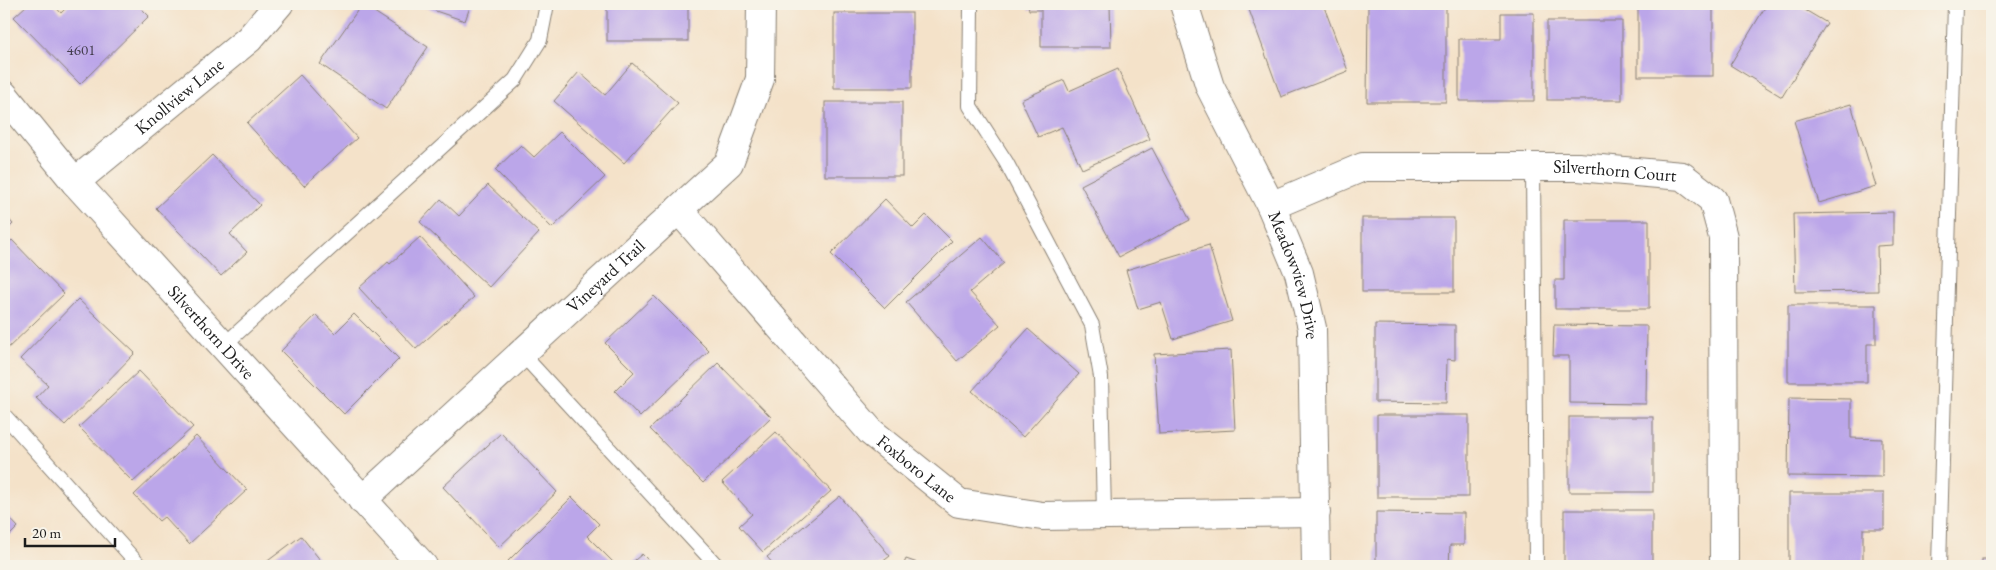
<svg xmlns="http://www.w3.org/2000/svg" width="1996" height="570" font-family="'EB Garamond',serif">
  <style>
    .building { fill: #bba6e9 }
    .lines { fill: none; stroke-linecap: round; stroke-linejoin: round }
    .lane-casing { stroke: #887f72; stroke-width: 16 }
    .street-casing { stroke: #887f72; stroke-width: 30 }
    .lane { stroke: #fff; stroke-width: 14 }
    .street { stroke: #fff; stroke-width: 28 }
    .labels { text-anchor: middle; stroke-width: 4.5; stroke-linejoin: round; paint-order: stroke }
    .number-label { font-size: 15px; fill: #443e4f }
    .street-label { font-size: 18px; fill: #1c1c1c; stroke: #f7f3e8 }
  </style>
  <rect width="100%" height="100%" fill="#f7f3e8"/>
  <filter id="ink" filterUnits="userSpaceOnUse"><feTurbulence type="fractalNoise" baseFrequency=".02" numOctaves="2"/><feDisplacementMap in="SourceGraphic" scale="10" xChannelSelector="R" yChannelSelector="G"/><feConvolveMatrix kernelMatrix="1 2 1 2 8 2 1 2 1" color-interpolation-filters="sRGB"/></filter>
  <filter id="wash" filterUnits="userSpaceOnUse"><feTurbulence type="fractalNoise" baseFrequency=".0096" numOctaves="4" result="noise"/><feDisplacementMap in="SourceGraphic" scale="20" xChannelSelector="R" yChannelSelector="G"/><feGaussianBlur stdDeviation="1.12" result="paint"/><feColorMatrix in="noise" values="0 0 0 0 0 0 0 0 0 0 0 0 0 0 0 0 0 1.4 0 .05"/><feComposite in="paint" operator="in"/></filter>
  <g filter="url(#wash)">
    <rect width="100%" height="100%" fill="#f4e2c9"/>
    <g id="blocks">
      <!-- building -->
      <g class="building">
        <path d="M28,4H53L61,13L70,4H137L149,16L80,84L14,17Z"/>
        <path d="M362,4L428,47L386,109L320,64Z"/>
        <path d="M415,4H471L465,21Z"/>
        <rect x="607" y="4" width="81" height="37"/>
        <path d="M1028,4H1110L1111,47H1041V10H1029Z"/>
        <path d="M1256,4H1323L1348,71L1281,97L1248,7Z"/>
        <path d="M1368,4H1446V102H1367Z"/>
        <rect x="1638" y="4" width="75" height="72"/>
        <path d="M1767,4H1795L1827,23L1782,97L1730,65Z"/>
        <rect x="834" y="13" width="78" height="75"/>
        <path d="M1501,13H1534V101H1459V39H1501Z"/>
        <rect x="1547" y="21" width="75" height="79"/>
        <path d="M632,63L678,103L624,163L554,101L579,72L605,95Z"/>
        <path d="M1118,69L1150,139L1082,169L1062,127L1038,137L1021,100L1064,80L1069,91Z"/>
        <path d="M300,75L357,138L304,186L247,123Z"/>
        <rect x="825" y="102" width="77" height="74"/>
        <path d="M1851,104L1876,186L1819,203L1794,121Z"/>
        <path d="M560,132L605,177L552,228L495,170L521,145L534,157Z"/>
        <path d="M1152,148L1190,220L1119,257L1081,185Z"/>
        <path d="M212,155L260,205L230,234L247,252L221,276L156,208Z"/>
        <path d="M488,185L539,233L489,287L420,222L441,199L459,216Z"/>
        <path d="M885,199L913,228L926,215L952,241L885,308L831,254Z"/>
        <path d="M1893,212V245L1877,246L1878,291L1795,292L1793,214Z"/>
        <path d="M4,214L13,224L4,233Z"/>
        <rect x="1362" y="218" width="92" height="74"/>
        <path d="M1564,220H1649V309H1555V280H1564Z"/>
        <path d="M420,237L474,297L416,349L359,288L388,262L390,264Z"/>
        <path d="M982,237L1004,263L970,292L1000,325L957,361L906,302Z"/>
        <path d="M12,240L64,294L4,352V247Z"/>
        <path d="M1209,245L1232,321L1173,339L1161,302L1138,309L1126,270Z"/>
        <path d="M654,296L709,351L640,417L615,391L634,372L605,343Z"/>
        <path d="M78,299L135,353L65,425L36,398L48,385L20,359Z"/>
        <path d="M1788,305H1876V344H1867V382H1788Z"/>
        <path d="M354,314L399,359L344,414L281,351L316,315L335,333Z"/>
        <path d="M1375,324L1455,325V360L1447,359L1446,403L1375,402Z"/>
        <path d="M1554,325L1647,326L1646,404L1569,403V356H1553Z"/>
        <path d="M1028,329L1079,374L1023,437L972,391Z"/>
        <path d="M1231,350L1235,430L1159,434L1154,354Z"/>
        <path d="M718,363L771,417L703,483L650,429Z"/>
        <path d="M139,371L193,427L133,482L79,427Z"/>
        <path d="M1789,398L1851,399V438L1882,439V477L1788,476Z"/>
        <rect x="1377" y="415" width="92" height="82"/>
        <rect x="1569" y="417" width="84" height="75"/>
        <path d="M776,432L831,491L763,552L739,526L752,514L722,482Z"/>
        <path d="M501,433L557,492L499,547L443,487Z"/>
        <path d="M196,436L247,490L189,544L164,517L159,521L134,495Z"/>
        <path d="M1789,493H1884V529H1863V566H1789Z"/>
        <path d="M840,496L890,556L877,566H775L767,557Z"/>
        <path d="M572,497L599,524L587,536L613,562L608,566H513L508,561Z"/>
        <rect x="1564" y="510" width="88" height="56"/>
        <path d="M4,512L18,527L4,541Z"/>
        <path d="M1376,512L1464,513V545H1450L1449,566H1376Z"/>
        <path d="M301,536L325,566H261Z"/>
        <path d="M642,554L654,566H628Z"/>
        <path d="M4,558L11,566H4Z"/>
        <path d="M906,559L926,566H903Z"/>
        <rect x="1982" y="559" width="10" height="7"/>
      </g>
    </g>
  </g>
  <g filter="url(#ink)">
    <use href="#blocks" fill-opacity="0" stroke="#887f72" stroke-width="1"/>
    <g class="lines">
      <!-- lane casing -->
      <g class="lane-casing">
        <g id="lane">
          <path d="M971,4L970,106L1006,162L1092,325L1101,377L1104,515"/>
          <path d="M1533,167L1536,566"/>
          <path d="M223,346L515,80L540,40L547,4"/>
          <path d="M522,354L717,566"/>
          <path d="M4,415L140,566"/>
          <path d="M1939,566L1955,4"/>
        </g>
      </g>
      <!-- street casing -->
      <g class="street-casing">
        <g id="street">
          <path id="s1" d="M1184,4L1210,87L1271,206L1299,273L1312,328L1316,566"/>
          <path id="s2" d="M4,95L75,182L423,566"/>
          <path id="s3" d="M75,182L249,39L279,4"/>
          <path id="s4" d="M1271,206L1363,167H1578L1682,176L1713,200L1723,237L1724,566"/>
          <path id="s5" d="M679,210L871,432L959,503L1042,516L1316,512"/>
          <path id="s6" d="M362,500L729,163L760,79L761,4"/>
        </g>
      </g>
      <!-- lane -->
      <use href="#lane" class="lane"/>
      <!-- street -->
      <use href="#street" class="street"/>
    </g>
  </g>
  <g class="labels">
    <!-- number labels -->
    <g class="number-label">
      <text x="81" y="55">4601</text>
    </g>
    <!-- street labels -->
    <g class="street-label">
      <text dy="6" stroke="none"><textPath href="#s3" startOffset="135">Knollview Lane</textPath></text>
      <text dy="6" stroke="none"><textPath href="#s4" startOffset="352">Silverthorn Court</textPath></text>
      <text dy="6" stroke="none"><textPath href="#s6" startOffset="331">Vineyard Trail</textPath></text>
      <text dy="6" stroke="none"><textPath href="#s1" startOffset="294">Meadowview Drive</textPath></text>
      <text dy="6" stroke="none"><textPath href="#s2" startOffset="315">Silverthorn Drive</textPath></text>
      <text dy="6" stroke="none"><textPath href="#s5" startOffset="352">Foxboro Lane</textPath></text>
    </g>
  </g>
  <!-- margin -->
  <rect width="1996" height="570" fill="none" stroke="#f7f3e8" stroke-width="20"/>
  <!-- scale -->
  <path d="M25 538v8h90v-8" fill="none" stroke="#1c1c1c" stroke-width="2.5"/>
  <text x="32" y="538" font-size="15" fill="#1c1c1c" stroke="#f7f3e8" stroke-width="4" paint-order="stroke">20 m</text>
</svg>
